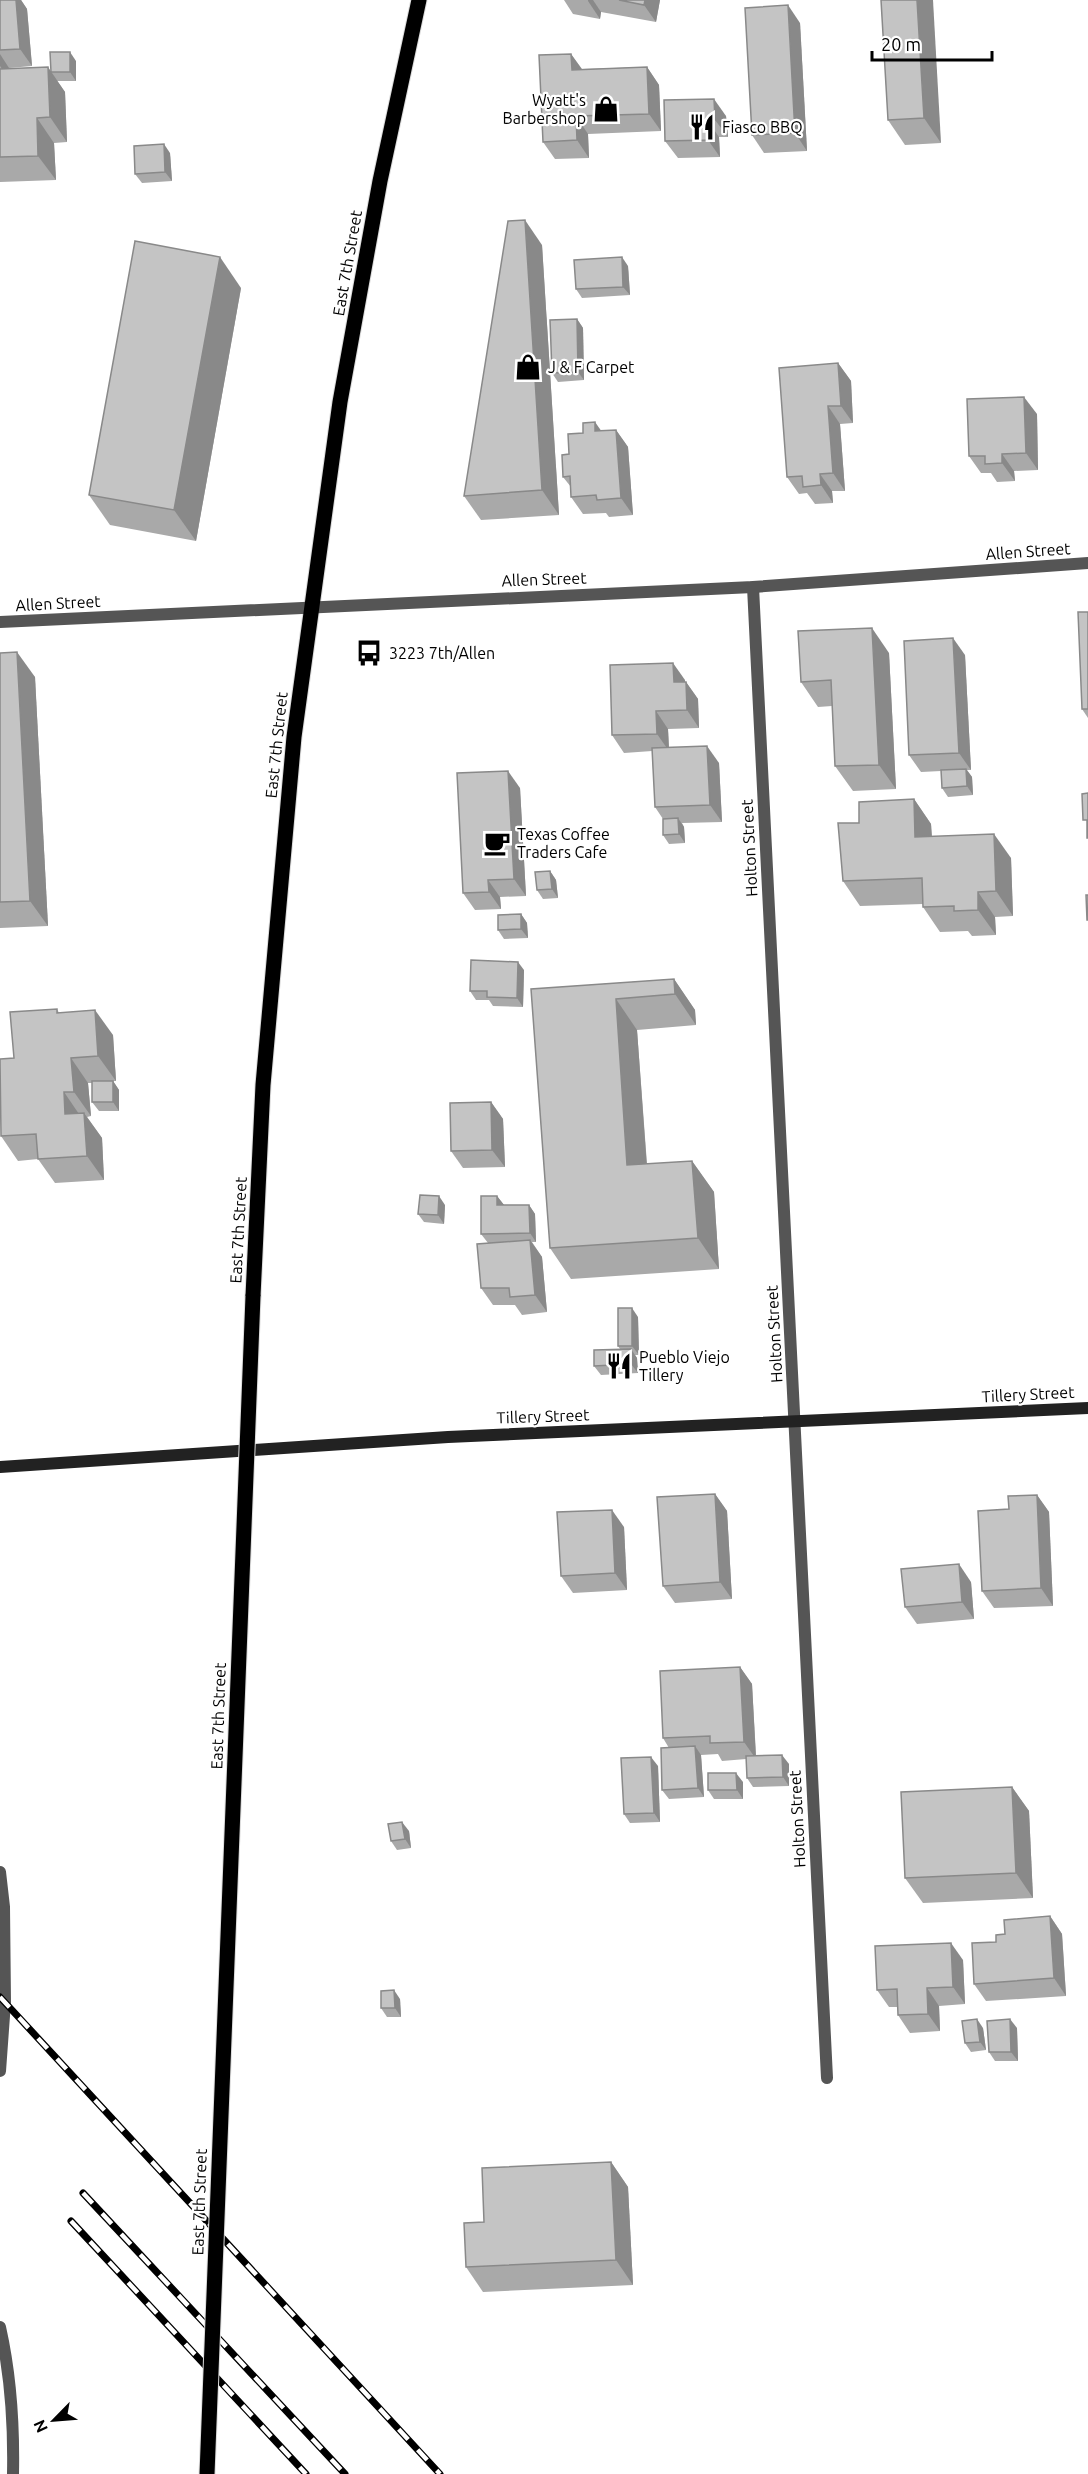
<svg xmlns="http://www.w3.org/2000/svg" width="1088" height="2474" font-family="Ubuntu,sans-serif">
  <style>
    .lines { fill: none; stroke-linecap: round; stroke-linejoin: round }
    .primary-casing { stroke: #dbdbdb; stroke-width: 17 }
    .street { stroke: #555; stroke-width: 12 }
    .secondary { stroke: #222; stroke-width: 12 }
    .primary { stroke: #000; stroke-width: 15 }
    .rail-casing { stroke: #000; stroke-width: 7 }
    .rail { stroke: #fff; stroke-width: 4.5; stroke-dasharray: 14; stroke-linecap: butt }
    .primary-bridge-casing { stroke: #dbdbdb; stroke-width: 17; stroke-linecap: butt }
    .primary-bridge { stroke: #000; stroke-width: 15 }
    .wall { fill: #a9a9a9 }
    .shaded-wall { fill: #898989 }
    .building { fill: #c4c4c4; stroke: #898989; stroke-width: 1.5 }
    .labels { text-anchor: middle; stroke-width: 4.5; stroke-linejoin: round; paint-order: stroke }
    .poi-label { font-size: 16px; fill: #000; stroke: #fff; text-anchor: start }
    .street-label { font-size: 16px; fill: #000; stroke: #fff }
  </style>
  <rect width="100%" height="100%" fill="#fff"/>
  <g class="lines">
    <!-- primary casing -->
    <g class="primary-casing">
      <path id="primary" d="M253,1296L263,1085L294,737L340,402L380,181L419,0"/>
    </g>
    <!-- street -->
    <g class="street">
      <path d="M753,587L827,2078"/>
      <path d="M0,622L753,587L1088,563"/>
      <path d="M0,1872L4,1907L5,2002L0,2071"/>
      <path d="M0,2327C11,2376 14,2424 13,2474"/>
    </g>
    <!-- secondary -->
    <path class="secondary" d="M0,1467L448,1437L1088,1408"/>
    <!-- primary -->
    <use href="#primary" class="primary"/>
    <!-- rail casing -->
    <g class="rail-casing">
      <g id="rail">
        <path d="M0,1997L440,2474"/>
        <path d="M83,2193L345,2474"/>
        <path d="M71,2221L306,2474"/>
      </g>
    </g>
    <!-- rail -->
    <use href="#rail" class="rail"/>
    <!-- primary-bridge casing -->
    <g class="primary-bridge-casing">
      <path id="primary-bridge" d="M207,2474L253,1296"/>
    </g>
    <!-- primary-bridge -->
    <use href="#primary-bridge" class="primary-bridge"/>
  </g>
  <!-- wall -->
  <g class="wall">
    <path d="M0,0H21L27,9L32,66L9,68H10L51,71L76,61V81H57L65,92L67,142L54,143L56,180L0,182Z"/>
    <path d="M564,0H660L656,22L601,12L600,19L573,14Z"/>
    <path d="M881,0L941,143L905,145L888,120Z"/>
    <path d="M800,23L807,151L764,153L752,135Z"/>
    <path d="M571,54L582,69L647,67L659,85L661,131L588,134L589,158L555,159L543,142Z"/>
    <path d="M664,100L726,116L728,137H719L720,157L678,158L665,141Z"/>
    <path d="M170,153L172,181L142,183L135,174Z"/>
    <path d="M542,245L559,515L481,520L464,496Z"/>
    <path d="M628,266L630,295L582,298L576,289Z"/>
    <path d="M241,288L196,541L110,525L89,495Z"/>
    <path d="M577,319L583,328L584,380L558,382L552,373Z"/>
    <path d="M838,363L851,381L853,423L840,424L845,491H832L833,503L815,504L807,493L799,494L787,477Z"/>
    <path d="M1037,414L1038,470L1014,471L1015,481L997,482L991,473H981L969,456Z"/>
    <path d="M616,430L628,447L633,515L609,517L606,513L583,514L571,497V487L563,477L569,454L583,433Z"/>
    <path d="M1088,612V718L1082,709Z"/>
    <path d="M0,653L35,677L48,926L0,928Z"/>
    <path d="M889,653L896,789L853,791L835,766L832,706L818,707L801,682Z"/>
    <path d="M965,655L971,770H967L972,777L973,795L948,797L942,788L941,771L921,772L909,755Z"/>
    <path d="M685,680V682H686L698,699L699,728L668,729L669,747L719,763L722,822L682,823L684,827L685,843L669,844L663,835V819L655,807L652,751L624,753L612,735Z"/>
    <path d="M520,788L526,896L500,897L501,909L475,910L463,893Z"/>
    <path d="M914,799L931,824L932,836L1011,858L1013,916L995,917L996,935L972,936L968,931L940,932L923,907V904L860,906L843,881L859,823Z"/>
    <path d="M550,871L556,880L558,898L543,899L537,890Z"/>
    <path d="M521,914L527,923L528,938L504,939L498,930Z"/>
    <path d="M524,970L523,1007L493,1006L489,1000H476L470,991Z"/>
    <path d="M674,979L695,1010L696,1025L637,1030L647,1164L692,1161L714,1192L719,1269L571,1279L550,1248L531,989Z"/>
    <path d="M57,1009L59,1013L113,1035L116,1081H113L119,1090V1111H99L92,1102V1083H88L91,1116L87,1117L102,1138L104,1180L55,1183L38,1159L18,1161L1,1136L14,1058Z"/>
    <path d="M491,1102L503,1119L505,1167L463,1168L451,1151Z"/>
    <path d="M497,1196L504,1205H529L535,1214L536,1242H532L542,1257L547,1312L522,1315L515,1305H493L481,1288L488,1243L481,1234Z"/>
    <path d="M445,1205L444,1224L424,1222L418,1214Z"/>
    <path d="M638,1317L639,1355H635L637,1358L638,1373L601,1375L594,1366L620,1349L618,1346Z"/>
    <path d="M715,1494L727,1511L732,1599L675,1603L663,1586Z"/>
    <path d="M1037,1495L1049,1512L1053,1606L994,1608L982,1591L1009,1509Z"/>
    <path d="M624,1527L627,1590L573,1593L561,1576Z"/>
    <path d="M971,1582L974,1619L917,1624L905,1607Z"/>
    <path d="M740,1667L752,1684L756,1755L789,1764V1786L753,1787L747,1778L746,1759L722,1761L718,1754L701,1755L704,1797L669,1799L662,1790L669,1748L663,1738Z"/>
    <path d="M658,1766L660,1822L630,1823L624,1814Z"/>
    <path d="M743,1782V1799H714L708,1790Z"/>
    <path d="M1012,1787L1029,1811L1033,1898L923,1903L905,1878Z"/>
    <path d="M409,1831L411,1848L397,1850L391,1841Z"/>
    <path d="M1050,1916L1062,1934L1066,1996L986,2001L974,1984L996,1942Z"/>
    <path d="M963,1960L965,2004L939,2006L940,2031L910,2033L898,2015V2007H889L877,1990Z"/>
    <path d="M400,1999L401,2017H387L381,2008Z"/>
    <path d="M983,2028L986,2050L971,2052L965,2043Z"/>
    <path d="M1017,2028L1018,2061H995L989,2052Z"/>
    <path d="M611,2162L628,2187L633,2285L483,2292L466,2267L484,2222Z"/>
  </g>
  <!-- shaded-wall -->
  <g class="shaded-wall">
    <path d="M16,0H21L27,9L32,66L20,49Z"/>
    <path d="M588,0H593L601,12L600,19L588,1Z"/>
    <path d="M645,0H660L656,22L644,5Z"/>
    <path d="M917,0H933L941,143L924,118Z"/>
    <path d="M788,5L800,23L807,151L795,133Z"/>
    <path d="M70,52L76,61V81L70,72Z"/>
    <path d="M0,54L9,68L11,81L0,66Z"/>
    <path d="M571,54L583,71L572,70Z"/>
    <path d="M48,67L65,92L67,142L50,117Z"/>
    <path d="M647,67L659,85L661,131L649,114Z"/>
    <path d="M714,99L726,116L728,137L715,120Z"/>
    <path d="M576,116L588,134L589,158L577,140Z"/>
    <path d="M37,118L54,143L56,180L38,156Z"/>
    <path d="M707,120L719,137L720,157L708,140Z"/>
    <path d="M164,144L170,153L172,181L165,172Z"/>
    <path d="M525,220L542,245L559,515L542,490Z"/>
    <path d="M220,257L241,288L196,541L174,510Z"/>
    <path d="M622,257L628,266L630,295L623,287Z"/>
    <path d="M577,319L583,328L584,380L578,372Z"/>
    <path d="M838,363L851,381L853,423L841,406Z"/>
    <path d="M1024,397L1037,414L1038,470L1026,453Z"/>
    <path d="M828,406L840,424L845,491L833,473Z"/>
    <path d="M595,422L607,439L595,431Z"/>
    <path d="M616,430L628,447L633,515L621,498Z"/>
    <path d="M1002,454L1014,471L1015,481L1002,463Z"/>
    <path d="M820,474L832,491L833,503L821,485Z"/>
    <path d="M872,628L889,653L896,789L879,765Z"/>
    <path d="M953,638L965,655L971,770L959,753Z"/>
    <path d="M17,652L35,677L48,926L30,901Z"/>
    <path d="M673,663L685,680L686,699L674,682Z"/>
    <path d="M686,682L698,699L699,728L687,710Z"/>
    <path d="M656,711L668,729L669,751L657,734Z"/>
    <path d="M707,746L719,763L722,822L710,805Z"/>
    <path d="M966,769L972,777L973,795L967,786Z"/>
    <path d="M508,771L520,788L526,896L514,879Z"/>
    <path d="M914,799L931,824L933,861L915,837Z"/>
    <path d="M678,818L684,827L685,843L679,834Z"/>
    <path d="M994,834L1011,858L1013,916L996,891Z"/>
    <path d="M550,871L556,880L558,898L552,889Z"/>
    <path d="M488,880L500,897L501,909L489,892Z"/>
    <path d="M978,892L995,917L996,935L978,910Z"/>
    <path d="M521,914L527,923L528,938L521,929Z"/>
    <path d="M518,962L524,970L523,1007L517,998Z"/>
    <path d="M674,979L695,1010L696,1025L675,994Z"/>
    <path d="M616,999L637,1030L649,1196L627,1165Z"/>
    <path d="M95,1010L113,1035L116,1081L98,1056Z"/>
    <path d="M71,1058L88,1083L91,1116L74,1092Z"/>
    <path d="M113,1081L119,1090V1111L113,1102Z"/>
    <path d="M64,1092L81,1117L65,1114Z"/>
    <path d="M491,1102L503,1119L505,1167L492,1150Z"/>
    <path d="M84,1113L102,1138L104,1180L87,1156Z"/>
    <path d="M692,1161L714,1192L719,1269L698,1238Z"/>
    <path d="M439,1196L445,1205L444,1224L438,1215Z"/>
    <path d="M497,1196L504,1205V1214L497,1205Z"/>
    <path d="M529,1205L535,1214L536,1242L530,1233Z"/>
    <path d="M530,1240L542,1257L547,1312L535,1295Z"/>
    <path d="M632,1308L638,1317L639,1355L632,1346Z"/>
    <path d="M631,1349L637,1358L638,1373L631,1364Z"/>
    <path d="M715,1494L727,1511L732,1599L720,1582Z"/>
    <path d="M1037,1495L1049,1512L1053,1606L1041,1588Z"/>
    <path d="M612,1510L624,1527L627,1590L615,1573Z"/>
    <path d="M959,1564L971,1582L974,1619L962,1602Z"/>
    <path d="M740,1667L752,1684L756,1759L744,1742Z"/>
    <path d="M695,1746L701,1755L704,1797L698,1788Z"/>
    <path d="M782,1755L789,1764V1786L783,1777Z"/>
    <path d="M651,1757L658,1766L660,1822L654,1813Z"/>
    <path d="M736,1773L743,1782V1799L737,1790Z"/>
    <path d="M1012,1787L1029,1811L1033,1898L1016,1873Z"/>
    <path d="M402,1822L409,1831L411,1848L405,1839Z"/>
    <path d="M1050,1916L1062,1934L1066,1996L1054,1978Z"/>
    <path d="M951,1943L963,1960L965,2004L953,1987Z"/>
    <path d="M927,1988L939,2006L940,2031L928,2014Z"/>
    <path d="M394,1990L400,1999L401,2017L395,2008Z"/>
    <path d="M977,2019L983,2028L986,2050L980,2042Z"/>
    <path d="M1010,2019L1017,2028L1018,2061L1011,2052Z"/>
    <path d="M611,2162L628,2187L633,2285L616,2260Z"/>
  </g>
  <!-- building -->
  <g class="building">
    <path d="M0,0H16L20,49L0,50Z"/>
    <path d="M619,0H645L644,5Z"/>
    <path d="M881,0H917L924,118L888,120Z"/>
    <path d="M788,5L795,133L752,135L745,8Z"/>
    <path d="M50,52H70V72H51Z"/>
    <path d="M571,54L572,70L647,67L649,114L576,116L577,140L543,142L539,55Z"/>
    <path d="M48,67L50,117L37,118L38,156L0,157V69Z"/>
    <path d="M714,99L715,120H707L708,140L665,141L664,100Z"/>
    <path d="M164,144L165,172L135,174L134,146Z"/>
    <path d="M525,220L542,490L464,496L508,221Z"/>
    <path d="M135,241L220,257L174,510L89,495Z"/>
    <path d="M622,257L623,287L576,289L574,260Z"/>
    <path d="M577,319L578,372L552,373L550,320Z"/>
    <path d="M838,363L841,406H828L833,473L820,474L821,485L803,487L802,476L787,477L779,368Z"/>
    <path d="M1024,397L1026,453L1002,454V463L985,464V456H969L967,399Z"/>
    <path d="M595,422V431L616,430L621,498L597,500L596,495L571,497L570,476L563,477L562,455L569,454L568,434L583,433V423Z"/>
    <path d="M1078,612H1088V709H1082Z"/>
    <path d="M872,628L879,765L835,766L831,680L801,682L798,631Z"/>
    <path d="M953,638L959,753L909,755L904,641Z"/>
    <path d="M17,652L30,901L0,902V653Z"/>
    <path d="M673,663L674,682H686L687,710L656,711L657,734L612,735L610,665Z"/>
    <path d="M707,746L710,805L655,807L652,748Z"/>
    <path d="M966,769L967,786L942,788L941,770Z"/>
    <path d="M508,771L514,879L488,880L489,892L463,893L457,773Z"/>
    <path d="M1088,793V838H1087V820H1083L1082,794Z"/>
    <path d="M914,799L915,837L994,834L996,891L978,892V910L954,911V906L923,907L922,878L843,881L838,823H859V802Z"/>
    <path d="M678,818L679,834L663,835V819Z"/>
    <path d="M550,871L552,889L537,890L535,872Z"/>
    <path d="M1086,895H1088V920H1087Z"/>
    <path d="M521,914V929L498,930V915Z"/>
    <path d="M471,960L518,962L517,998L487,997V991H470Z"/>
    <path d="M674,979L675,994L616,999L627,1165L692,1161L698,1238L550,1248L531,989Z"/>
    <path d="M57,1009V1013L95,1010L98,1056L71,1058L74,1092H64L65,1114L84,1113L87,1156L38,1159L36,1134L1,1136L0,1059L14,1058L10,1012Z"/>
    <rect x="92" y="1081" width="21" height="21"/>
    <path d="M491,1102L492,1150L451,1151L450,1103Z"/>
    <path d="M420,1195L439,1196L438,1215L418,1214Z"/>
    <path d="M481,1196H497V1205H529L530,1233L481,1234Z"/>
    <path d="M530,1240L535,1295L510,1297L509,1288H481L477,1244Z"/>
    <rect x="618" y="1308" width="14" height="38"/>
    <path d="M631,1349V1364L594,1366V1350Z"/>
    <path d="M715,1494L720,1582L663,1586L657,1497Z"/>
    <path d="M1037,1495L1041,1588L982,1591L978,1511L1009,1509L1008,1496Z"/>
    <path d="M612,1510L615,1573L561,1576L557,1512Z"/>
    <path d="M959,1564L962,1602L905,1607L901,1569Z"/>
    <path d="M740,1667L744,1742L710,1743V1736L663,1738L660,1671Z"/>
    <path d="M695,1746L698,1788L662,1790L661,1748Z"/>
    <path d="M782,1755L783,1777L747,1778L746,1756Z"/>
    <path d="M651,1757L654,1813L624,1814L621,1758Z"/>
    <path d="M708,1773H736L737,1790H708Z"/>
    <path d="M1012,1787L1016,1873L905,1878L901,1792Z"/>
    <path d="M402,1822L405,1839L391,1841L388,1824Z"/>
    <path d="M1050,1916L1054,1978L974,1984L972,1943L996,1942V1935L1005,1934L1004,1920Z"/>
    <path d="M951,1943L953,1987L927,1988L928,2014L898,2015L897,1989L877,1990L875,1946Z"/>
    <path d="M394,1990L395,2008H381V1991Z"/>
    <path d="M977,2019L980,2042L965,2043L962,2021Z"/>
    <path d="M1010,2019L1011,2052H989L987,2021Z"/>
    <path d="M611,2162L616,2260L466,2267L464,2223L484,2222L482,2168Z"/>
  </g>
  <!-- icons -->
  <defs>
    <g id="shop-bare" transform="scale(2.07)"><path d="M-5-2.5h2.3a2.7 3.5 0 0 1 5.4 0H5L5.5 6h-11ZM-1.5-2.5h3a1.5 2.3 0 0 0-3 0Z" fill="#000" stroke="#fff" stroke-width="2.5" paint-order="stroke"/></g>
    <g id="restaurant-bare" transform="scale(2.07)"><path d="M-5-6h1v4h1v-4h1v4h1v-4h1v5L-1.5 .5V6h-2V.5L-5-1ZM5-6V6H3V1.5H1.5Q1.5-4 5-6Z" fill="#000" stroke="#fff" stroke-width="2.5" paint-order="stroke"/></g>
    <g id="bus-bare" transform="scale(2.07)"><path d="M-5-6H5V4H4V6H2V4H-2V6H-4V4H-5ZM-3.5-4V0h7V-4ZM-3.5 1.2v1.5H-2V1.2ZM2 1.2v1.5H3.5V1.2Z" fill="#000" stroke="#fff" stroke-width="2.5" paint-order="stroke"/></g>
    <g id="cafe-bare" transform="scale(2.07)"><path d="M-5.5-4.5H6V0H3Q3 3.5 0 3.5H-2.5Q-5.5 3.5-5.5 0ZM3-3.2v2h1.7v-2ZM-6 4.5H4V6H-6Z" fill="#000" stroke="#fff" stroke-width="2.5" paint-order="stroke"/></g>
  </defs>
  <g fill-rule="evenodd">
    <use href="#shop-bare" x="606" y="109"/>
    <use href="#restaurant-bare" x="702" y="127"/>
    <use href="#shop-bare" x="528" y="367"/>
    <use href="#bus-bare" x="369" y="653"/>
    <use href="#cafe-bare" x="497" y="843"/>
    <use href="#restaurant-bare" x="619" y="1366"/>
  </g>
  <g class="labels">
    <!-- poi labels -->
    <g class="poi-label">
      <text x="586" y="106" text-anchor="end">Wyatt's<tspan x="586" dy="18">Barbershop</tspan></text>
      <text x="722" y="133">Fiasco BBQ</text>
      <text x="548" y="373">J &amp; F Carpet</text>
      <text x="389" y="659">3223 7th/Allen</text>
      <text x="517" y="840">Texas Coffee<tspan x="517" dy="18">Traders Cafe</tspan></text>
      <text x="639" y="1363">Pueblo Viejo<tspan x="639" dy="18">Tillery</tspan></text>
    </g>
    <!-- street labels -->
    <g class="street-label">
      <text transform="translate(347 263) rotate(-80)" y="6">East 7th Street</text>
      <text transform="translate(1028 551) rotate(-4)" y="6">Allen Street</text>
      <text transform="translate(544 579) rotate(-2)" y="6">Allen Street</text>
      <text transform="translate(58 603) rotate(-3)" y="6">Allen Street</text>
      <text transform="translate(276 745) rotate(-84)" y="6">East 7th Street</text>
      <text transform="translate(749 848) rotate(-93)" y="6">Holton Street</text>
      <text transform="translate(238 1230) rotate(-87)" y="6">East 7th Street</text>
      <text transform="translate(774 1334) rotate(-93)" y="6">Holton Street</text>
      <text transform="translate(1028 1394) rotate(-3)" y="6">Tillery Street</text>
      <text transform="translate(543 1416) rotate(-2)" y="6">Tillery Street</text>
      <text transform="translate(218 1716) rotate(-88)" y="6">East 7th Street</text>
      <text transform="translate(797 1819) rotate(-93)" y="6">Holton Street</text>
      <text transform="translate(199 2202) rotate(-88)" y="6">East 7th Street</text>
    </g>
  </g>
  <!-- north arrow -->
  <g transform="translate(54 2420) rotate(245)" stroke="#ffffff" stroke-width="4.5" paint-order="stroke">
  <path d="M0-4.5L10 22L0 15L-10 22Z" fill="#000000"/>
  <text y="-9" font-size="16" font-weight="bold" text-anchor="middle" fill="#000000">N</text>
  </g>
  <!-- scale -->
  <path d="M872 51v9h120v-9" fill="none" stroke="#000000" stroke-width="3"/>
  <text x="881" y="51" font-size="18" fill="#000000" stroke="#ffffff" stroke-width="4.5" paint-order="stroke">20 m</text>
</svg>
